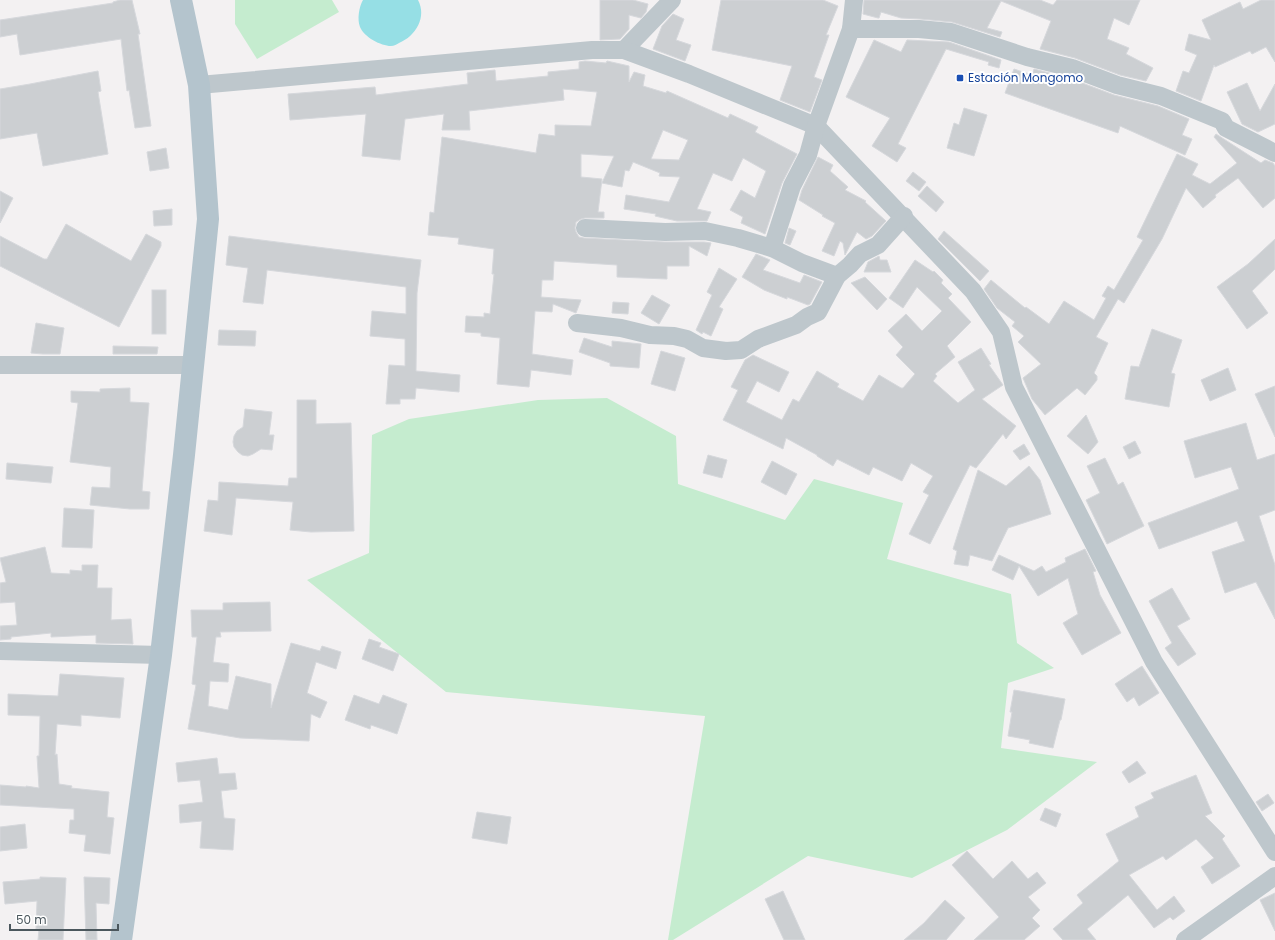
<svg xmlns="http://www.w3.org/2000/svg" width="1275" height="940" font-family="Poppins,sans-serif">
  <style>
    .green { fill: #c5eccf }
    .water { fill: #96dfe5 }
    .building { fill: #cccfd2; stroke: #d6d8dc; fill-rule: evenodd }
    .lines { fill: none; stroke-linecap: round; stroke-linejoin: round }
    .minor { stroke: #bec7cc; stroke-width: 18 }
    .major { stroke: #b4c4cd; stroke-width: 22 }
    .transit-dot { fill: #1a4fb4; stroke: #fff; stroke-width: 1.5 }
    .labels { text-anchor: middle; stroke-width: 4; stroke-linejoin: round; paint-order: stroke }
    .transit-label { font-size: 12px; fill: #164399; stroke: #fff; text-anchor: start }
  </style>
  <rect width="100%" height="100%" fill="#f3f1f2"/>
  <!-- green -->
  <g class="green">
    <path d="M235,0H332L339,12L257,59L235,24Z"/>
    <path d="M607,398L676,436L678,484L785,520L814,479L903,503L887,559L1011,594L1017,643L1054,668L1008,683L1001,748L1097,762L1007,830L912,878L808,856L673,940H668L705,716L446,692L307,580L369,553L372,435L409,419L538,400Z"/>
  </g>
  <!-- water -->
  <path class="water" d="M363,0H418C427,17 416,36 399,43C397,44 394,46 391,46C381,46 364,37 360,27C357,19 359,7 363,0Z"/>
  <!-- building -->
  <g class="building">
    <path d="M120,0H132L140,34H138L151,126L135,128L129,90L127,91L121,39L20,55L17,34L0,37V20L113,3V2Z"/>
    <path d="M600,0H633L648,4L646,12L641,18L629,15V29L620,39L600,40Z"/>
    <path d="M721,0H823L838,6L826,35H829L814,77L822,80L810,112L780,100L792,66L712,50Z"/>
    <path d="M864,0H1040L1053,5L1057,0H1140L1129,25L1114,18L1107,39L1129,48L1126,54L1153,68L1146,81L1120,75L1075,58L1040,49L1051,21L1001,1L987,28L1002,32L1000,37L952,22L920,19L901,18L881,12L879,18H878L863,14Z"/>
    <path d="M1261,0H1275V62L1266,47L1252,54L1250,51L1215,67L1214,65L1201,101L1176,91L1183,71L1189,73L1197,55L1185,50L1189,34L1211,40L1202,20L1240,2L1243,9Z"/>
    <path d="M673,14L684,19L676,40L691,45L685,61L653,49L662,26Z"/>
    <path d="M874,40L901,52L907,40L949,42L1001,60L999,68L988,65L989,62L946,49L898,144L906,148L897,162L872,146L890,118L846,97Z"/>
    <path d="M585,61L606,63L607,61L629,66V82L634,72L645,75L643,86L666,93L667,91L728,118L730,114L758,127L755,132L797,154L782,183L765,234L741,223L743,217L730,210L741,190L755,198L766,171L743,158L732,181L713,173L697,209L711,212L707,221H677L655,216L656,214L624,209L626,195L669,202L680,177L659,176L660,173L633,162L629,171L625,170L622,187L602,183L614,156L581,154V177L602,179L598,212H604V218H585L581,219L576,222L575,228L576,232L579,237L584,238L664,242H704L711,243L707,256L689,246V266H667V279L617,277V265L554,261L553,280H542L541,297L581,300L576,313L553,304L552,312L535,311L532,354L573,360L571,375L531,370L529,387L497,384L500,338L481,336V333L465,332L466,316L484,317V313L490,314L494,274H492L494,249L458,244L459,238L428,235L430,212L434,213L442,137L536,153L539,134L555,136V125L591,126L597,92L563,89L564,100L469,111L470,130H442L444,114L405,119L400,160L362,156L366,114L290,120L288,94L375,87L376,95L468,84L467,73L495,70L496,81L548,76V72L579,69V62ZM663,130L688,140L679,160L651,159Z"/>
    <path d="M1014,69L1032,75L1034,69L1069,78L1114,95L1158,106L1189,119L1182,135L1192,139L1185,155L1120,126L1118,133L1005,93Z"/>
    <path d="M98,71L101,91L98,92L108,154L43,166L37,133L0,139V89L30,84Z"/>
    <path d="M1247,83L1260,111L1275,84V124L1258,132L1242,124L1227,92Z"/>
    <path d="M964,108L987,115L974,156L947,148L954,123L959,125Z"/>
    <path d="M1216,134L1261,163L1265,160L1273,163L1275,166V198L1263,208L1238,178L1215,195L1216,197L1203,208L1186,188L1162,239L1124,303L1118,299L1096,337L1108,343L1094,373L1097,376V380L1085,395L1077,388L1045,415L1032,399L1023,378L1041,364L1018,342L1024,336L1012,326L1015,322L997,308L984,289L991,280L1025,308L1026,307L1049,324L1064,301L1094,320L1106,298L1102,296L1108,286L1114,290L1143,240L1137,237L1177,154L1198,164L1192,175L1210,184L1237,163L1214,137Z"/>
    <path d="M166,148L169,168L150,171L147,152Z"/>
    <path d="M818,157L833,165L830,171L848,187L845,190L866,201L865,202L886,221L872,236L866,239L857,232L845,255L843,243L840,241L834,256L822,251L835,223L822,216L823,215L799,200L802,190Z"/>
    <path d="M913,172L926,182L919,191L906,181Z"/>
    <path d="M927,186L944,202L936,212L918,196Z"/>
    <path d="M0,191L13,198L0,223Z"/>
    <path d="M172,209V225L154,226L153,211Z"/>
    <path d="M66,224L131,261L146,234L161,242V246L119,327L0,266V236L44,259H47Z"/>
    <path d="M789,228L796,231L790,245L785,243Z"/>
    <path d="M944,231L989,271L980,281L938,239Z"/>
    <path d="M229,236L421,260L417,293L416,371L460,375L459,392L416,388L415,399H400V404H386L389,365L405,366V339L370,336L372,311L406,314V287L267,270L263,304L243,302L248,268L226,265Z"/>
    <path d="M1275,239V269L1252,291L1268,313L1247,329L1217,287L1248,264Z"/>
    <path d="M756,254L770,260L763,270L800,283L804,275L822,282L810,304L808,305L787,297V299L764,290L742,277Z"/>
    <path d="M879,256L880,260H887L891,272H864L868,262Z"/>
    <path d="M915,260L933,272L934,271L943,280L941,283L952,294L948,298L971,322L947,346L955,357L935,374L937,376L933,381L958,403L975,390L958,362L981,348L991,364L989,365L1003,385L982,399L1016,426L1006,439L1003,434L976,468L970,465L930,544L909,534L929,495L923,492L933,476L911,463L902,481L873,467L869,475L837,459L833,466L817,456V455L786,438L783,449L723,420L738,390L731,387L745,360L753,355L789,372L779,392L757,381L746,402L782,420L793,399L799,402L817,371L839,384L837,387L863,401L879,375L901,388H903L915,374L896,355L903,347L888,331L906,314L922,331L942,311L917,287L903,308L889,298Z"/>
    <path d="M719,268L737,279L719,307L723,309L711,336L703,332L702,334L696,330L712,295L707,292Z"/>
    <path d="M865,277L887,299L877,310L851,283Z"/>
    <rect x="152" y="290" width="14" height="44"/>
    <path d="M652,295L670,305L659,324L641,313Z"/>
    <path d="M613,302L629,303L628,314L612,313Z"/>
    <path d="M36,323L64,328L60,354H43L31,353Z"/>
    <path d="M1152,329L1182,340L1171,373L1175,374L1169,407L1125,399L1131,366L1139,367Z"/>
    <path d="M219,330L256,331L255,346L218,345Z"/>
    <path d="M584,338L612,347V341L641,344L639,368L610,366V363L579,352Z"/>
    <path d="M113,346L158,347L157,354H113Z"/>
    <path d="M661,351L685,358L675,391L651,384Z"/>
    <path d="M1228,368L1236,390L1210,401L1201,380Z"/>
    <path d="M1275,386V437L1255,394Z"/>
    <path d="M130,388V402L149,403L142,491L150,492L149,509H130L90,505L92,487L110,488L111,467L70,462L78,403L71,402V391L100,392V389Z"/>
    <path d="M297,400H316V424L351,423L354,531L311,532L290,530L293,502L236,498L232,535L204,531L208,500L218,501L219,482L288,486L289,478H297Z"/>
    <path d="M245,409L272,412L269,435H274L272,450L261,449L253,454L248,456L242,455L238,452L234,447L233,442L234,436L237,431L243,427Z"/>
    <path d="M1086,415L1098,442L1088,454L1067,436Z"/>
    <path d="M1246,423L1257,460L1275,454V510L1259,516L1275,565V619L1256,582L1225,593L1212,552L1245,541L1237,521L1159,549L1148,523L1239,489L1231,467L1195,478L1184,441Z"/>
    <path d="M1135,441L1141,453L1129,459L1123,447Z"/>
    <path d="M1024,444L1030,454L1020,460L1013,451Z"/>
    <path d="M708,455L727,460L722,478L703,473Z"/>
    <path d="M1105,458L1118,485L1123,482L1144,526L1107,544L1086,500L1100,493L1087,466Z"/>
    <path d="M772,461L797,474L786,495L761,482Z"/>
    <path d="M7,463L53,467L51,483L6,479Z"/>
    <path d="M1029,466L1040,480L1051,514L1008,528L992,561L970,555L968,566L954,564L957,551L953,549L978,470L1006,486Z"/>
    <path d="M64,508L94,510L92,548L62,547Z"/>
    <path d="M45,547L51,573L70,574V570L82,571V565H98L97,588H112L111,620L131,619L133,644L96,643V635L51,637V633L11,637V639L0,640V626L17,625L15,602L0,603V583L6,582L0,558Z"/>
    <path d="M1085,549L1096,571L1093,572L1100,595L1121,633L1082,655L1063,623L1078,614L1068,578L1038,596L1019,566L1013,580L992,570L999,555L1034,571L1042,566L1046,572L1066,562L1065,558Z"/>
    <path d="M1172,588L1190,619L1177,626L1196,654L1178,666L1165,648L1172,643L1149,601Z"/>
    <path d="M270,602L271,631L220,632L221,637H216L213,662L229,664L228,682L210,681L208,706L228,710L236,676L271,684V708L291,643L320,651L322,646L341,652L336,669L316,662L307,693L327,702L320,718L311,714L309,741L240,738L188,729L196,685L192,684L197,637H192L191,610H223V603Z"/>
    <path d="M369,639L381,643L379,647L399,654L393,671L362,659Z"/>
    <path d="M1142,666L1159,693L1139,706L1134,697L1127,702L1115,684Z"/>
    <path d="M60,674L124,678L120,718L81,715V726L57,724L55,755L57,754L59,784L72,786L71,788L109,792L107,817L114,818L110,854L84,851L86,835L69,833L70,820H74V809L0,805V785L26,787V786L39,788L37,756H39L40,716L8,715V694L58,696Z"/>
    <path d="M1014,690L1065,699L1061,720H1060L1053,748L1029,743L1030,740L1008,736L1012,712H1010Z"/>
    <path d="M354,695L379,704L383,695L407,704L397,734L371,725L370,729L345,720Z"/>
    <path d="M217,758L219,774L235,773L237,789L221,791L224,818L235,819L233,850L200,848L202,821L180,823L179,805L203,802L200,780L178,782L176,763Z"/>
    <path d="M1137,761L1146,773L1129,783L1122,772Z"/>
    <path d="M1196,775L1212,813L1205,816L1225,836L1222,839L1240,866L1212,884L1201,867L1214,858L1196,839L1166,860L1163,856L1129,875L1157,910L1174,896L1185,911L1173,920L1170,917L1154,928L1128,895L1087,929L1096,940H1063L1053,929L1083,903L1077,895L1119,861L1106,834L1139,817L1135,807L1154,798L1151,793Z"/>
    <path d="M1268,794L1274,803L1262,811L1256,802Z"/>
    <path d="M1045,808L1061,814L1056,827L1040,820Z"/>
    <path d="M477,812L511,817L507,844L472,838Z"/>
    <path d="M25,824L27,848L0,851V827Z"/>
    <path d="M967,851L993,879L1012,861L1028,879L1037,872L1046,883L1028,897L1040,910L1032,918L1040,926L1024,940H974L999,917L952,865Z"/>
    <path d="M40,877L66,878L63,940H38L39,929H36L37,901L5,904L3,882L40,879Z"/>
    <path d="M84,877L110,878L109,904L96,903L97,940H86Z"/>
    <path d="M783,891L805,940H784L765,899Z"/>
    <path d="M1275,893V931L1260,900Z"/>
    <path d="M945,900L965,918L946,940H904L924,923Z"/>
  </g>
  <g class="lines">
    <!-- minor -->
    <g class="minor">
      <path d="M851,29H919L951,32L1027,57L1072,68L1117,85L1161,96L1222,121L1226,128L1275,153"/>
      <path d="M624,50L672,0"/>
      <path d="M199,85L592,50H624L689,74L816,126L973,291L1001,332L1014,387L1154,662L1275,852"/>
      <path d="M585,228L665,232L705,231L738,238L772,248L802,263L837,276"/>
      <path d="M772,248L792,186L808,155L816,126L851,29L854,0"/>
      <path d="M577,323L621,328L650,335L674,336L687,339L703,348L726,351L741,350L758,339L796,325L807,317L818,312L837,276L850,265L860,254L878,245L904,216"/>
      <path d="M0,365H193"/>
      <path d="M0,651L161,655"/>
      <path d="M1185,940L1275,876"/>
    </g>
    <!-- major -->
    <path class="major" d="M121,940L161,655L184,455L208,219L199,85L181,0"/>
  </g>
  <!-- markers -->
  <rect class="transit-dot" x="956" y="74" width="8" height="8" rx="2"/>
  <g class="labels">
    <!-- transit labels -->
    <g class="transit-label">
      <text x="968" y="82">Estación Mongomo</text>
    </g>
  </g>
  <!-- scale -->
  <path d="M10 924v6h108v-6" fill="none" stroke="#4b575d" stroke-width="2"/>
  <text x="16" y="924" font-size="12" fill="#4b575d" stroke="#ffffff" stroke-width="3" paint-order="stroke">50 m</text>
</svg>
